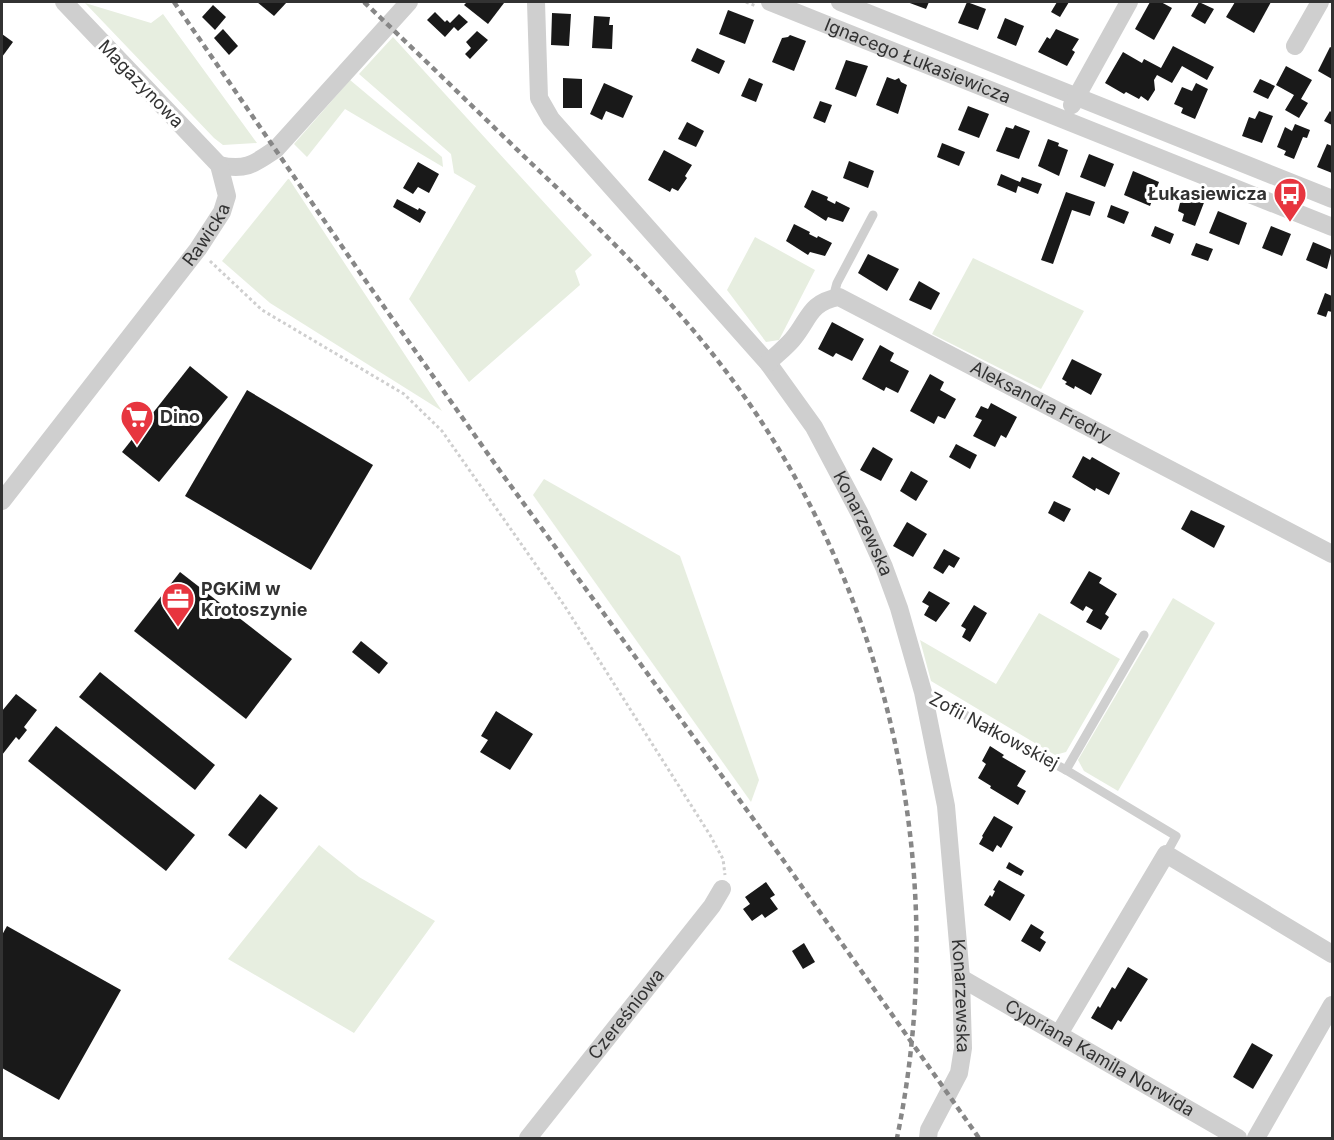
<svg xmlns="http://www.w3.org/2000/svg" width="1334" height="1140" font-family="Inter,sans-serif">
  <style>
    .green { fill: #e7eee0 }
    .building { fill: #191919 }
    .lines { fill: none; stroke-linecap: round; stroke-linejoin: round }
    .path { stroke: #cfcfcf; stroke-width: 3; stroke-dasharray: 3 3; stroke-linecap: butt }
    .lane { stroke: #cfcfcf; stroke-width: 9 }
    .street { stroke: #cfcfcf; stroke-width: 18 }
    .rail { stroke: #878787; stroke-width: 4.5; stroke-dasharray: 6 4.5; stroke-linecap: butt }
    .labels { text-anchor: middle; stroke-width: 6; stroke-linejoin: round; paint-order: stroke }
    .street-label { font-size: 18px; fill: #323232; stroke: #fff }
    .poi-label { font-size: 18px; font-weight: bold; fill: #323232; stroke: #fff; text-anchor: start }
  </style>
  <rect width="100%" height="100%" fill="#fff"/>
  <!-- green -->
  <g class="green">
    <path d="M85,3L151,23L163,14L257,143L223,145L214,138Z"/>
    <path d="M393,37L592,255L575,271L580,285L469,382L409,299L476,186L454,173L451,154L359,74Z"/>
    <path d="M350,80L442,157L443,167L345,109L307,157L294,144Z"/>
    <path d="M288,179H289L442,411L270,303L222,261Z"/>
    <path d="M755,237L815,270L779,340L766,342L727,290Z"/>
    <path d="M973,258L1084,311L1041,389L932,334Z"/>
    <path d="M544,479L680,556L759,780L751,802L533,495Z"/>
    <path d="M1173,598L1215,623L1118,791L1084,771L1078,760Z"/>
    <path d="M1039,613L1120,659L1066,752L1055,755L931,681L920,640L996,684Z"/>
    <path d="M319,845L359,877L435,921L354,1033L228,959Z"/>
  </g>
  <!-- building -->
  <g class="building">
    <path d="M257,2H287L274,16Z"/>
    <path d="M467,2H503L504,3L488,24L464,5Z"/>
    <path d="M907,2H929L926,9Z"/>
    <path d="M967,2L986,9L978,30L958,23Z"/>
    <path d="M1057,2H1069L1060,17L1051,12Z"/>
    <path d="M1150,2H1161L1172,8L1154,40L1135,29Z"/>
    <path d="M1199,2L1214,9L1205,24L1191,16Z"/>
    <path d="M1235,2H1271L1254,33L1226,17Z"/>
    <path d="M213,5L226,17L215,30L202,17Z"/>
    <path d="M728,10L754,20L745,44L719,34Z"/>
    <path d="M435,12L445,22L447,20L450,23L459,14L468,22L458,31L454,27L445,37L427,20Z"/>
    <path d="M552,13L571,14L569,46L551,45Z"/>
    <path d="M594,16L610,17L609,25H613L612,49L592,48Z"/>
    <path d="M1005,18L1024,26L1016,46L997,38Z"/>
    <path d="M223,29L238,46L229,55L214,38Z"/>
    <path d="M1056,29L1079,39L1072,50L1075,52L1067,66L1038,52L1047,37L1050,39Z"/>
    <path d="M477,31L488,40L470,59L465,54L471,48L466,42Z"/>
    <path d="M2,34L13,42L2,57Z"/>
    <path d="M790,35L806,41L794,71L772,62L782,38L788,37Z"/>
    <path d="M1173,46L1214,67L1207,80L1182,66L1172,83L1157,75L1154,80L1155,90L1148,101L1141,96L1139,99L1126,92L1124,94L1105,83L1123,52L1142,63L1144,59L1161,68Z"/>
    <path d="M1330,47L1332,48V79L1318,71Z"/>
    <path d="M697,48L725,61L719,74L691,61Z"/>
    <path d="M846,60L868,66L856,97L835,89Z"/>
    <path d="M1286,66L1312,80L1301,99L1308,103L1299,118L1285,110L1294,95L1276,85Z"/>
    <path d="M887,77L895,80L899,78L901,82L907,85L898,114L876,105Z"/>
    <path d="M563,78L582,79V108H563Z"/>
    <path d="M749,78L763,84L756,102L741,96Z"/>
    <path d="M1260,79L1275,86L1268,99L1253,92Z"/>
    <path d="M604,83L633,96L623,118L606,111L602,120L590,114Z"/>
    <path d="M1196,83L1208,89L1195,119L1181,113L1183,108L1174,104L1182,87L1192,91Z"/>
    <path d="M820,101L832,105L825,123L813,118Z"/>
    <path d="M968,106L989,114L979,138L958,130Z"/>
    <path d="M1259,111L1273,116L1262,143L1242,136L1249,117L1255,119Z"/>
    <path d="M1330,111L1332,113V125L1324,121Z"/>
    <path d="M687,122L704,131L696,147L678,139Z"/>
    <path d="M1295,124L1310,130L1307,138L1303,137L1294,159L1284,155L1286,151L1277,147L1285,127L1292,131Z"/>
    <path d="M1015,125L1030,131L1019,159L996,151L1006,127L1013,129Z"/>
    <path d="M1048,139L1059,143L1058,146L1068,150L1059,176L1038,166Z"/>
    <path d="M942,143L965,152L959,166L937,157Z"/>
    <path d="M1327,144L1332,146V173L1317,167Z"/>
    <path d="M664,150L692,165L685,176L687,178L678,191L672,188L670,192L648,180Z"/>
    <path d="M1089,154L1114,164L1105,187L1080,177Z"/>
    <path d="M849,161L874,171L868,188L843,178Z"/>
    <path d="M418,162L439,174L429,193L418,187L413,194L403,188Z"/>
    <path d="M1133,171L1159,182L1150,206L1124,195Z"/>
    <path d="M1001,174L1020,182L1022,177L1042,184L1038,194L1018,186L1016,193L997,185Z"/>
    <path d="M812,190L828,197L827,200L835,204L836,201L850,208L843,222L828,217L826,221L804,207Z"/>
    <path d="M1183,191L1205,200L1195,226L1182,221L1184,214L1178,211Z"/>
    <path d="M1066,192L1095,202L1090,216L1072,210L1053,264L1041,260Z"/>
    <path d="M397,199L418,210L419,208L426,212L420,223L393,207Z"/>
    <path d="M1111,205L1129,212L1124,224L1107,217Z"/>
    <path d="M1218,211L1247,223L1239,245L1209,233Z"/>
    <path d="M794,224L810,232L809,234L817,238L818,236L832,243L825,256L810,252L808,255L786,241Z"/>
    <path d="M1155,226L1174,234L1170,244L1151,236Z"/>
    <path d="M1271,226L1291,234L1282,256L1262,248Z"/>
    <path d="M1313,242L1332,250L1327,269L1306,260Z"/>
    <path d="M1196,243L1213,249L1208,261L1191,255Z"/>
    <path d="M868,254L899,269L887,291L858,273Z"/>
    <path d="M919,281L940,293L931,310L909,300Z"/>
    <path d="M1325,293L1332,296V312L1328,311L1326,317L1317,314Z"/>
    <path d="M832,322L864,339L852,361L836,353L833,357L818,349Z"/>
    <path d="M880,345L894,353L890,361L909,371L898,393L886,387L884,391L862,379Z"/>
    <path d="M1072,359L1102,374L1091,395L1075,386L1074,389L1065,384L1067,382L1062,379Z"/>
    <path d="M190,366L228,397L159,482L122,452Z"/>
    <path d="M930,374L944,382L940,390L956,399L945,419L938,416L934,424L910,411Z"/>
    <path d="M247,390L373,465L311,570L185,496Z"/>
    <path d="M991,403L1017,417L1006,438L1001,435L995,447L973,436L982,420L975,417L981,406L988,409Z"/>
    <path d="M956,444L977,455L970,469L949,457Z"/>
    <path d="M873,447L893,459L881,481L860,470Z"/>
    <path d="M1083,456L1090,460L1092,457L1120,473L1109,495L1096,488L1095,491L1072,477Z"/>
    <path d="M911,471L928,481L916,501L900,491Z"/>
    <path d="M1054,501L1071,509L1064,522L1048,513Z"/>
    <path d="M1191,510L1225,526L1214,548L1181,529Z"/>
    <path d="M907,522L927,534L913,557L893,546Z"/>
    <path d="M944,549L960,558L954,568L949,565L943,574L933,568Z"/>
    <path d="M1089,571L1102,578L1099,583L1117,594L1105,614L1109,617L1101,630L1086,622L1093,610L1086,606L1083,611L1070,603Z"/>
    <path d="M180,572L292,659L246,719L134,631Z"/>
    <path d="M929,591L950,603L936,622L924,615L929,606L922,602Z"/>
    <path d="M974,605L987,613L970,642L962,637L966,629L961,626Z"/>
    <path d="M361,641L388,663L379,674L352,652Z"/>
    <path d="M100,672L215,765L195,790L79,697Z"/>
    <path d="M16,694L37,710L24,727L27,730L19,740L16,737L2,755V711Z"/>
    <path d="M496,711L533,734L510,770L480,752L488,740L481,736Z"/>
    <path d="M56,726L195,835L166,871L28,761Z"/>
    <path d="M990,746L1004,755L1002,757L1026,771L1017,786L1026,791L1018,805L990,788L991,786L978,778L986,764L982,761Z"/>
    <path d="M260,794L278,808L246,849L228,835Z"/>
    <path d="M994,816L1013,827L1001,848L997,845L993,852L979,844L983,837L982,836Z"/>
    <path d="M1009,862L1024,871L1021,876L1006,868Z"/>
    <path d="M999,880L1025,895L1010,921L984,905L990,895L992,897L995,891L993,890Z"/>
    <path d="M766,882L775,895L770,898L778,909L765,918L762,914L752,921L743,909L750,904L745,897Z"/>
    <path d="M1031,924L1044,932L1040,938L1046,942L1040,952L1021,941Z"/>
    <path d="M7,926L121,990L59,1100L2,1068V935Z"/>
    <path d="M804,943L815,962L803,969L792,951Z"/>
    <path d="M1128,967L1148,979L1121,1022L1118,1020L1112,1030L1091,1018L1098,1006L1100,1008L1112,987L1115,989Z"/>
    <path d="M1252,1043L1273,1055L1253,1089L1233,1077Z"/>
  </g>
  <g class="lines">
    <!-- path -->
    <g class="path">
      <path d="M746,2L756,6"/>
      <path d="M210,261L262,310L404,394L442,431L564,605L710,835L723,859L725,875"/>
    </g>
    <!-- lane -->
    <g class="lane">
      <path d="M833,298L837,283L873,215"/>
      <path d="M925,693L1066,770L1176,836L1166,854"/>
      <path d="M1066,770L1144,635"/>
    </g>
    <!-- street -->
    <g class="street">
      <path id="s1" d="M536,2L539,98L551,119L768,363L814,427L860,514L884,567L899,608L923,692L946,806L961,978L963,1048L959,1073L929,1130L928,1138"/>
      <path id="s2" d="M770,2L1332,227"/>
      <path d="M840,2L1332,199"/>
      <path d="M1295,46L1320,2"/>
      <path d="M1072,105L1129,2"/>
      <path d="M219,165C246,171 254,164 276,149L409,2"/>
      <path id="s3" d="M768,363C776,355 785,348 792,340C810,319 808,303 839,297L1332,554"/>
      <path id="s4" d="M2,501L198,249L222,212L227,196L219,165L64,2"/>
      <path id="s5" d="M961,978L1238,1138"/>
      <path d="M1059,1034L1166,854L1332,954"/>
      <path id="s6" d="M528,1138L712,906L722,889"/>
      <path d="M1256,1138L1332,1005"/>
    </g>
    <!-- rail -->
    <g class="rail">
      <path d="M174,2L363,277L500,471L781,857L979,1138"/>
      <path d="M364,2C420,55 476,110 532,164C593,222 654,281 707,347C885,567 954,862 897,1138"/>
    </g>
  </g>
  <!-- icons -->
  <defs>
    <g id="bus-pin" transform="scale(1.725)"><path d="M0 17L-7.5 6A9.5 9.5 0 1 1 7.5 6Z" fill="#e7353f" stroke="#fff"/><path d="M-5-6H5V4H4V6H2V4H-2V6H-4V4H-5ZM-3.5-4V0h7V-4ZM-3.5 1.2v1.5H-2V1.2ZM2 1.2v1.5H3.5V1.2Z" fill="#fff"/></g>
    <g id="supermarket-pin" transform="scale(1.725)"><path d="M0 17L-7.5 6A9.5 9.5 0 1 1 7.5 6Z" fill="#e7353f" stroke="#fff"/><path d="M-6-5.5h2.5l.6 2H6L4.5 2H-2.5L-4.4-4H-6ZM-1.5 3.2a1.3 1.3 0 1 0 .1 0ZM3 3.2a1.3 1.3 0 1 0 .1 0Z" fill="#fff"/></g>
    <g id="office-pin" transform="scale(1.725)"><path d="M0 17L-7.5 6A9.5 9.5 0 1 1 7.5 6Z" fill="#e7353f" stroke="#fff"/><path d="M-6-3h4V-5.5h4V-3h4V5H-6ZM-1-4.5V-3h2v-1.5ZM-6 0V1H6V0Z" fill="#fff"/></g>
  </defs>
  <g fill-rule="evenodd">
    <use href="#bus-pin" x="1290" y="194"/>
    <use href="#supermarket-pin" x="137" y="417"/>
    <use href="#office-pin" x="178" y="599"/>
  </g>
  <g class="labels">
    <!-- street labels -->
    <g class="street-label">
      <text dy="6" stroke="none"><textPath href="#s2" startOffset="159">Ignacego Łukasiewicza</textPath></text>
      <text transform="translate(141 84) rotate(46)" y="6">Magazynowa</text>
      <text dy="6" stroke="none"><textPath href="#s4" startOffset="336">Rawicka</textPath></text>
      <text dy="6" stroke="none"><textPath href="#s3" startOffset="327">Aleksandra Fredry</textPath></text>
      <text dy="6" stroke="none"><textPath href="#s1" startOffset="634">Konarzewska</textPath></text>
      <text transform="translate(994 731) rotate(28)" y="6">Zofii Nałkowskiej</text>
      <text dy="6" stroke="none"><textPath href="#s1" startOffset="1120">Konarzewska</textPath></text>
      <text dy="6" stroke="none"><textPath href="#s6" startOffset="158">Czereśniowa</textPath></text>
      <text dy="6" stroke="none"><textPath href="#s5" startOffset="160">Cypriana Kamila Norwida</textPath></text>
    </g>
    <!-- poi labels -->
    <g class="poi-label">
      <text x="1267" y="200" text-anchor="end">Łukasiewicza</text>
      <text x="160" y="423">Dino</text>
      <text x="201" y="595">PGKiM w<tspan x="201" dy="21">Krotoszynie</tspan></text>
    </g>
  </g>
  <!-- border -->
  <rect width="1334" height="1140" fill="none" stroke="#323232" stroke-width="6"/>
</svg>
